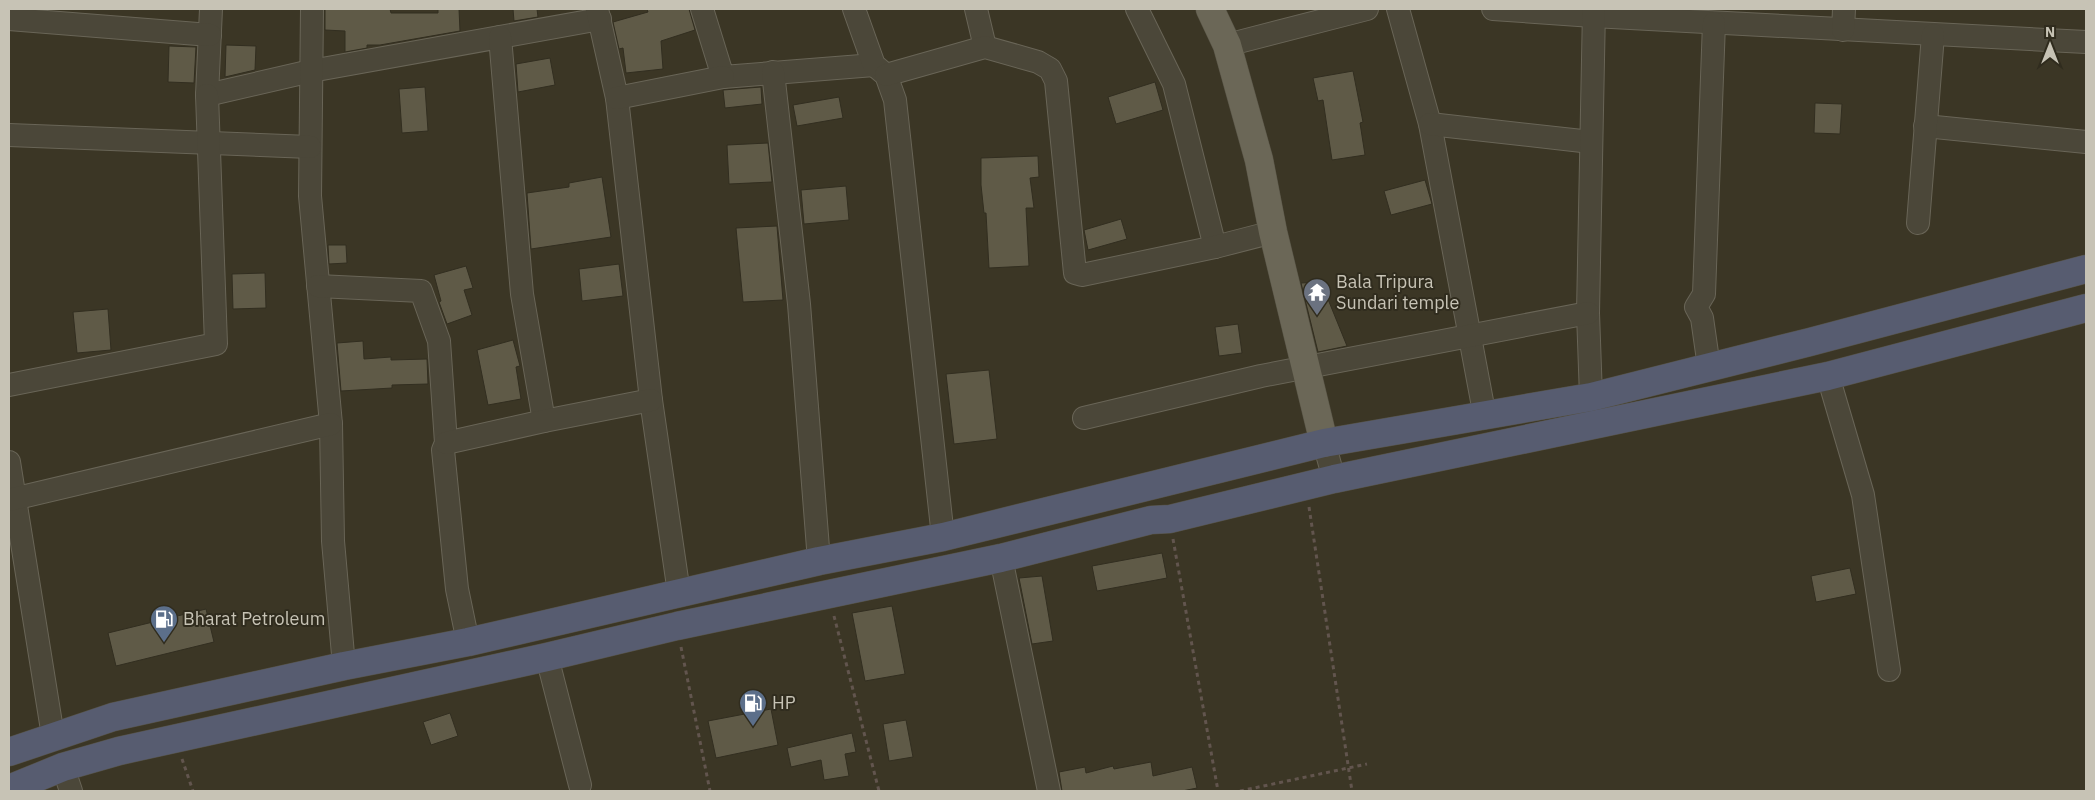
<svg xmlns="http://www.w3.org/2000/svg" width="2095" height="800" font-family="'IBM Plex Sans',sans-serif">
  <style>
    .building { fill: #5f5a47; stroke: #322e20 }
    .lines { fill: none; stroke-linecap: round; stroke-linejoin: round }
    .minor-casing { stroke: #696557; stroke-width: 24 }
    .major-casing { stroke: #575345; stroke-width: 29 }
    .highway-casing { stroke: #565244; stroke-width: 29 }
    .path { stroke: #62554e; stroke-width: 3; stroke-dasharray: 4 4; stroke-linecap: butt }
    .minor { stroke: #4b4739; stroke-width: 22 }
    .major { stroke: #6b6757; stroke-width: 28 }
    .highway { stroke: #575c70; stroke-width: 28 }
    .labels { text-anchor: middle; stroke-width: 4; stroke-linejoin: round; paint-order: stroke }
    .poi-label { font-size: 18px; fill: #c7c3b5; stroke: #302c1e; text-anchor: start }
  </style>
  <rect width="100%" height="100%" fill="#3b3625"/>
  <!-- building -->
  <g class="building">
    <path d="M325,9H390L391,13H438V9H459L460,31L380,45H367V48L345,52V31L325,30Z"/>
    <path d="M513,9H537L538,17L514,21Z"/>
    <path d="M647,9H689L695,30L661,41L663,69L626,73L623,48L619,49L613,22L648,12Z"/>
    <path d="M226,45L256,46L255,70L225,77Z"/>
    <path d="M169,46L196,47L194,83L168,82Z"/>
    <path d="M550,58L555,85L518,92L516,64Z"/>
    <path d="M1353,71L1363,122L1360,123L1365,155L1332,160L1323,100L1318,101L1313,78Z"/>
    <path d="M1155,82L1163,110L1116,124L1108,97Z"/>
    <path d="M425,87L428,131L402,133L399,89Z"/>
    <path d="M761,87L762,104L725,108L723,90Z"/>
    <path d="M839,97L843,118L797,126L793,105Z"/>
    <path d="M1815,103L1842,104L1840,134L1814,133Z"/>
    <path d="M768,143L772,182L729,184L727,145Z"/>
    <path d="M1038,156L1039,177L1030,178L1034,208H1026L1029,266L989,268L986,213H984L981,185V158Z"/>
    <path d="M602,177L611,237L531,249L527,193L569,187V183Z"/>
    <path d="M1425,180L1432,204L1391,215L1384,191Z"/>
    <path d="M846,186L849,220L804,224L801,190Z"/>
    <path d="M1121,219L1127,239L1088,250L1084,230Z"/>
    <path d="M777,226L783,300L743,302L736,228Z"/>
    <path d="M328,245H346L347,263L329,264Z"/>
    <path d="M619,264L623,296L582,301L579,269Z"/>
    <path d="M466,266L473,288L464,290L472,315L447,324L439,302L441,301L434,275Z"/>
    <path d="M265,273L266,308L233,309L232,274Z"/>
    <path d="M1321,282L1347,346L1318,352L1301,283Z"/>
    <path d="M108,309L111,350L77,353L73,312Z"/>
    <path d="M1238,324L1242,353L1219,356L1215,327Z"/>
    <path d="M513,340L520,366L516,367L521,399L488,405L477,350Z"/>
    <path d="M363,341L364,359L391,357V360L427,359L428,384L392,385V388L341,391L337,343Z"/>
    <path d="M989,370L997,439L954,444L946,374Z"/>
    <path d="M1162,553L1167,578L1097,591L1092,566Z"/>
    <path d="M1850,568L1856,594L1816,602L1811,576Z"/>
    <path d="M1042,576L1053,641L1032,644L1019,578Z"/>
    <path d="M892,606L905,674L865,681L852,613Z"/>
    <path d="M206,609L214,642L116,666L108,633Z"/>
    <path d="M771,709L778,745L716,758L708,721Z"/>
    <path d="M450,713L458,736L431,745L423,722Z"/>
    <path d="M906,720L913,757L889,761L883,724Z"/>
    <path d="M852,733L856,752L845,754L849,776L824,780L821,760L791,767L787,748Z"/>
    <path d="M1151,762L1153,776L1192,767L1197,788L1182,791H1062L1059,772L1085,767L1086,773L1113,766L1114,769Z"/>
  </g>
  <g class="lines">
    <!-- minor casing -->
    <g class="minor-casing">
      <g id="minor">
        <path d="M211,9L207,95L311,71L600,19"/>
        <path d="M312,9L310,196L331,424L333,541L344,666"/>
        <path d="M597,9L617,98L651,400L679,593"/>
        <path d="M702,9L723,77L874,65"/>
        <path d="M854,9L874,65L886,75L895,100L943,537"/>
        <path d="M976,9L985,47"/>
        <path d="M1137,9L1174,84L1215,247"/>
        <path d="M1398,9L1430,124L1485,417"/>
        <path d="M1493,9L1593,16L2086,42"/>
        <path d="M9,19L210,35"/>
        <path d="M1843,30L1844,9"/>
        <path d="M500,37L522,294L544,421"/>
        <path d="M1227,45L1367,9"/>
        <path d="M773,72L799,304L819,561"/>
        <path d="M886,75L985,47L1038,62L1050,69L1056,81L1075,273L1082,275L1215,247L1273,232"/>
        <path d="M617,98L723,77"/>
        <path d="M1430,124L1591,142"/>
        <path d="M1925,126L2086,142"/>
        <path d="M9,135L310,147"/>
        <path d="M1918,223L1933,35"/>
        <path d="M318,286L421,291L439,341L446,443L443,450L457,589L468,642"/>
        <path d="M1709,367L1702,318L1696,307L1704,294L1714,23"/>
        <path d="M1828,376L1863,495L1889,670"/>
        <path d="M9,385L216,344L207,95"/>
        <path d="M1591,397L1588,313L1594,9"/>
        <path d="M1084,418L1261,376L1588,313"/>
        <path d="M446,443L544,421L651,400"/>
        <path d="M1324,443L1334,479"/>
        <path d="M9,462L53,736"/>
        <path d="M9,500L331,424"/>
        <path d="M1001,558L1049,791"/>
        <path d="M547,657L580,785"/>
        <path d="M63,767L71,791"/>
      </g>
    </g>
    <!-- major casing -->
    <g class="major-casing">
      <path id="major" d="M1210,9L1227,45L1259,160L1273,232L1324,443"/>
    </g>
    <!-- highway casing -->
    <g class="highway-casing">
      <g id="highway">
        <path d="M9,752L113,717L344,666L468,642L819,561L943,537L1324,443L1591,397L1810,342L2086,269"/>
        <path d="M9,789L63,767L119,751L547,657L677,626L1001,558L1151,520L1170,519L1334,479L1828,376L2086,308"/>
      </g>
    </g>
    <!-- path -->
    <g class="path">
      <path d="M1309,507L1352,791"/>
      <path d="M1173,539L1218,791"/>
      <path d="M834,616L879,791"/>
      <path d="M681,647L710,791"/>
      <path d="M182,759L193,791"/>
      <path d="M1240,791L1367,764"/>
    </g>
    <!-- minor -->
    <use href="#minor" class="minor"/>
    <!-- major -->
    <use href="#major" class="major"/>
    <!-- highway -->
    <use href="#highway" class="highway"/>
  </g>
  <!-- icons -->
  <defs>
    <g id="temple-pin" transform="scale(1.4375)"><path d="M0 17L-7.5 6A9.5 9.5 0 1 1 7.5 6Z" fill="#6b7280" stroke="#302c1e"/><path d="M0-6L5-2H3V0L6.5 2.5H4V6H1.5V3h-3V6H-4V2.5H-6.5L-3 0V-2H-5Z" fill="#fff"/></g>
    <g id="fuel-pin" transform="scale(1.4375)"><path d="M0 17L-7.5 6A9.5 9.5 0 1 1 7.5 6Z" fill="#5c6f8a" stroke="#302c1e"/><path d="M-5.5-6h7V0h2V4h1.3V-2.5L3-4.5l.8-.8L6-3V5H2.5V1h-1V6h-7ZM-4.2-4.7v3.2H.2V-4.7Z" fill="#fff"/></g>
  </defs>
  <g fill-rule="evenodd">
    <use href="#temple-pin" x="1317" y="292"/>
    <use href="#fuel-pin" x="164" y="619"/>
    <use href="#fuel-pin" x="753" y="703"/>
  </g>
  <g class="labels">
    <!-- poi labels -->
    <g class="poi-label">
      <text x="1336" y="288">Bala Tripura<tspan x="1336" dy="21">Sundari temple</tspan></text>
      <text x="183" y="625">Bharat Petroleum</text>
      <text x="772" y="709">HP</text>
    </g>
  </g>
  <!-- border -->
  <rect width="2095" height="800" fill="none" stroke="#c7c3b5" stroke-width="20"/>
  <!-- north arrow -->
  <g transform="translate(2050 45)" stroke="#302c1e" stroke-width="4" paint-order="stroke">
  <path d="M0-4L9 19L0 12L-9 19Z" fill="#c7c3b5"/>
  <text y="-8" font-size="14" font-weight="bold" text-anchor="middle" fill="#c7c3b5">N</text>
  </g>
</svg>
